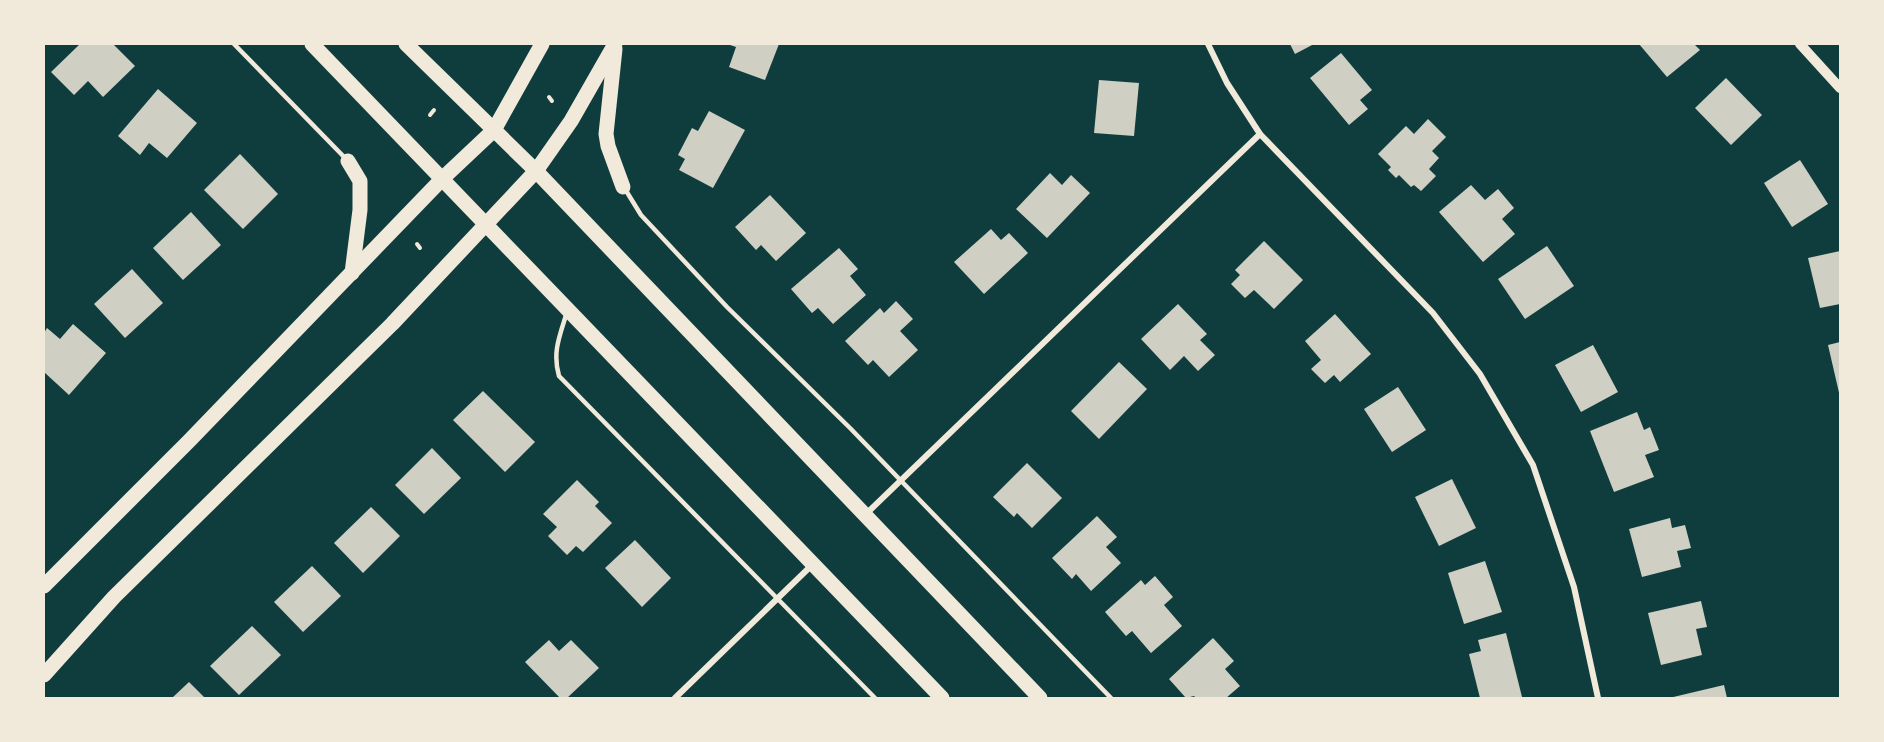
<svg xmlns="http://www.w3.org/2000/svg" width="1884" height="742" font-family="Rubik,sans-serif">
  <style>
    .building { fill: #cfcfc3 }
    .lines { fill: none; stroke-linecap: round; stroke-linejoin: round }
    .path { stroke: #f1e9da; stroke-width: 4 }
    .service { stroke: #f1e9da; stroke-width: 4.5 }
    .minor { stroke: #f1e9da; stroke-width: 6 }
    .tertiary { stroke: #f1e9da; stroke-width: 10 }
    .primary { stroke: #f1e9da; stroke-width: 15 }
  </style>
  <rect width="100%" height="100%" fill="#0f3d3e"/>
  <!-- building -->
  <g class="building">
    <path d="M80,44H113L135,66L103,97L88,81L74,95L51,72Z"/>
    <path d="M727,44H779L765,80L729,67L736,47Z"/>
    <path d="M1290,44H1314L1295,54Z"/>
    <path d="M1639,44H1694L1700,50L1667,77Z"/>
    <path d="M1341,53L1372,90L1360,100L1368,109L1349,125L1310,78Z"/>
    <path d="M1726,78L1762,115L1731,145L1695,108Z"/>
    <path d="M1099,80L1139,83L1134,136L1094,133Z"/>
    <path d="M158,89L197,123L167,158L149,143L140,155L118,136Z"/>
    <path d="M709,111L745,130L713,188L679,170L685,159L678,155L692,128L698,131Z"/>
    <path d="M1428,119L1446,137L1432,151L1439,158L1429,169L1436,176L1421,191L1414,185L1411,187L1399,175L1396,178L1388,170L1391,167L1378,154L1406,126L1414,134Z"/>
    <path d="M240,154L278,194L243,229L204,190Z"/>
    <path d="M1800,160L1828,204L1792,227L1764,183Z"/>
    <path d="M1050,173L1062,185L1071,175L1090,193L1047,238L1016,209Z"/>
    <path d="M1471,185L1485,200L1498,189L1514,208L1502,219L1515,234L1483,262L1439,212Z"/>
    <path d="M770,195L806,233L776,261L761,245L756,250L735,227Z"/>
    <path d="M191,212L221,245L183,280L153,248Z"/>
    <path d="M991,229L1001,240L1009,233L1028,253L984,294L954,262Z"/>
    <path d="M1264,241L1303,280L1274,309L1254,290L1245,298L1231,284L1240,275L1235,270Z"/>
    <path d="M1547,246L1574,286L1525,319L1498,279Z"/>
    <path d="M839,248L858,269L850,276L866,295L833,324L818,308L812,313L791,289Z"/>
    <path d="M1840,251V304L1820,308L1808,258Z"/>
    <path d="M132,269L163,303L125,338L94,304Z"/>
    <path d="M896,301L913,319L900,331L918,350L889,377L873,360L868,365L845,341L880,308L884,313Z"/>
    <path d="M1178,304L1207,334L1200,340L1215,355L1198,371L1184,356L1170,370L1141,339Z"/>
    <path d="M1335,314L1371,354L1340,382L1334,375L1325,383L1311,369L1321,360L1305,341Z"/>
    <path d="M73,324L106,353L69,395L44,372V333L47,328L60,339Z"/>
    <path d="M1840,342V397L1828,345Z"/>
    <path d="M1593,345L1618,392L1581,412L1555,365Z"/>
    <path d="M1119,362L1147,389L1099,439L1071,411Z"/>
    <path d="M1398,387L1426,430L1392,452L1364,409Z"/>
    <path d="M483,391L535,442L505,472L453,420Z"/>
    <path d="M1637,412L1644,430L1650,427L1659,450L1645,455L1654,477L1614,492L1590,431Z"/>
    <path d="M432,448L461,478L424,514L395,485Z"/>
    <path d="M1027,463L1062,498L1032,528L1017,513L1014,517L993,497Z"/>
    <path d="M1452,479L1476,528L1439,546L1415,497Z"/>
    <path d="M577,480L599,502L595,506L612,523L583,552L576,546L567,555L548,536L557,527L543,514Z"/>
    <path d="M371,507L400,536L363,573L334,543Z"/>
    <path d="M1097,516L1117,537L1106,547L1121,563L1091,591L1076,574L1072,579L1052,558Z"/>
    <path d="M1670,518L1672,528L1685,525L1691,548L1677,551L1681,567L1642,577L1629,529Z"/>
    <path d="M635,540L671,578L642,607L605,568Z"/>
    <path d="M1485,561L1502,612L1464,624L1448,573Z"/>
    <path d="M312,566L341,596L303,632L274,602Z"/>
    <path d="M1155,576L1173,597L1164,605L1182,626L1151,653L1132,631L1126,636L1105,612L1141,580L1145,585Z"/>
    <path d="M1701,601L1707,627L1696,629L1702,655L1661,665L1648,613Z"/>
    <path d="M252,626L281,655L239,695L210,666Z"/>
    <path d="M1506,633L1522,697L1480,698L1469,654L1481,651L1478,640Z"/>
    <path d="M1213,638L1234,661L1225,669L1240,686L1226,698H1196L1194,696L1186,698L1169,679Z"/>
    <path d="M549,640L559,651L571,640L599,668L567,698H560L525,662Z"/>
    <path d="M189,682L205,698H172Z"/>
    <path d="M1724,685L1727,698H1669Z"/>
  </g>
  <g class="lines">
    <!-- path -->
    <g class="path">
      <path d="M549,97L552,101"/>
      <path d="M430,115L434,110"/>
      <path d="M417,244L420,248"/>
    </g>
    <!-- service -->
    <g class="service">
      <path d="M234,44L347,160"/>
      <path d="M625,189L641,215L727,307L851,429L1111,698"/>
      <path d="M567,312C560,335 552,352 559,376L875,698"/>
    </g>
    <!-- minor -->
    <g class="minor">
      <path d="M1208,44L1227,83L1260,134L1433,313L1480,374L1533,465L1574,587L1598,698"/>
      <path d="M866,514L1260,134"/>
      <path d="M675,698L812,565"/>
    </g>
    <!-- tertiary -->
    <path class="tertiary" d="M1800,44L1840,88"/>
    <!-- primary -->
    <g class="primary">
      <path d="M312,44L942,698"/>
      <path d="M406,44L536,171L1040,698"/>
      <path d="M615,49L606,134L608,146L623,187"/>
      <path d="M348,161L360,181V210L352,273"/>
      <path d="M44,586L189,441L443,178L494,130L542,44"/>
      <path d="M44,675L114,597L392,324L536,171L571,121L615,44"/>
    </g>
  </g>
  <!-- border -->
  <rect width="1884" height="742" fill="none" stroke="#f1e9da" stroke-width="90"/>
</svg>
